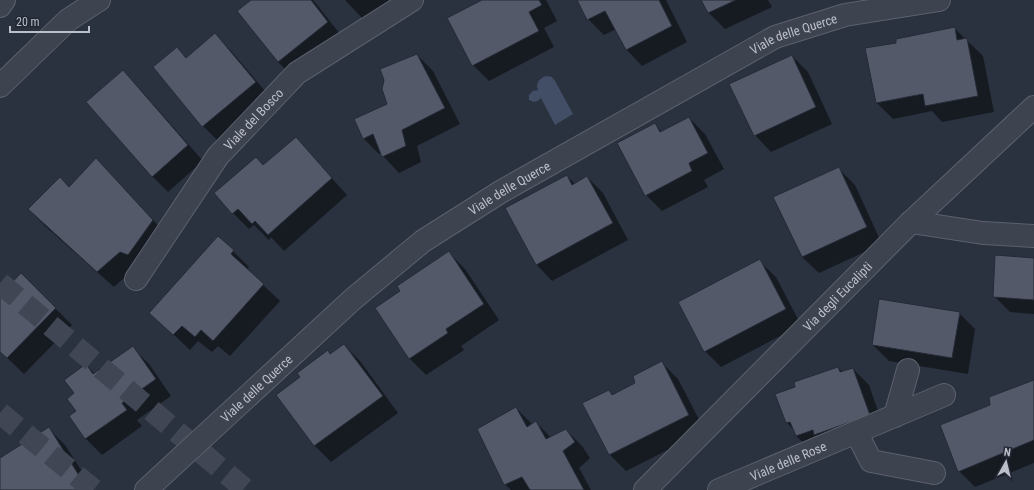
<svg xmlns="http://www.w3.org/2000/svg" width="1034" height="490" font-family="'Roboto Condensed',sans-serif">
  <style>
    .water { fill: #424d66 }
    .shadow { fill: #0007 }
    .building { fill: #54596a; stroke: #252a37 }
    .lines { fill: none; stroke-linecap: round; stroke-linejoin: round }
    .highway-tunnel { stroke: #404654; stroke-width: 22; stroke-dasharray: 22 11; stroke-linecap: butt }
    .minor-casing { stroke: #5c616d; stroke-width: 24 }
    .minor { stroke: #3e4350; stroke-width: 22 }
    .labels { text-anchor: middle; stroke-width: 3; stroke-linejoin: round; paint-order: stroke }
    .street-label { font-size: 13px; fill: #bbbfca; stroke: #232835 }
  </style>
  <rect width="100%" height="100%" fill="#2a313f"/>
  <!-- water -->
  <path class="water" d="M546,76L552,77L555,81L573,114L555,125L541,98C537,102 535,103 529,100V95L533,91L538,90C535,83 540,78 546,76Z"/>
  <!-- shadow -->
  <g class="shadow">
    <path d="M252,0H313L344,39L294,78L278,62L238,11Z"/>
    <path d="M345,0H395L362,18Z"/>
    <path d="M484,0H546L557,21L544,28L554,47L489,81L473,65Z"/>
    <path d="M578,0H666L687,42L642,66L626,49L616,29L604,35L588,19Z"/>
    <path d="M703,0H768L772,7L725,29L708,12Z"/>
    <path d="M954,28L983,56L994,112L942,122L932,111L893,119L877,103L896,43Z"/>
    <path d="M215,35L231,51L272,99L219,142L203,126L154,68L177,49L186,58Z"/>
    <path d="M417,55L433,71L460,124L417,146L421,162L399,173L383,156L382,153L379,154L363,138L389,104Z"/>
    <path d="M792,56L808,72L832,124L771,152L755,135Z"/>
    <path d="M123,72L139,88L203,161L168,192L152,176Z"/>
    <path d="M689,118L705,134L724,169L704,180L708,187L662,211L646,195L654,124L662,132Z"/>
    <path d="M296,139L347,195L284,251L271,237L269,240L254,225L249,229L233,213L264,166Z"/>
    <path d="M839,169L855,185L882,244L819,273L802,257L775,198Z"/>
    <path d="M112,176L169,237L114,287L45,226L29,209L69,188Z"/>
    <path d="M567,176L575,184L587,177L603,193L628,240L552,281L536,264Z"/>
    <path d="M233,251L249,267L247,270L280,301L230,356L218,346L212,352L198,341L190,350L151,313Z"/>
    <path d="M449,253L465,269L499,320L461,346L464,350L426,375L410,359L376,308L402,292Z"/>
    <path d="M1034,259V314L1010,312L994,296Z"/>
    <path d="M759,261L776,277L801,325L721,367L705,351Z"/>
    <path d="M21,274L72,325L24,374L0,351V296Z"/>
    <path d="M959,313L975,329L968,374L889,361L873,345Z"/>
    <path d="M344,345L360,361L398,413L331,462L315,446L277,395L302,377L328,351L331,354Z"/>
    <path d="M132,348L149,364L171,396L137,420L142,426L102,455L86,439L70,417L78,411L76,394L86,365L95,374Z"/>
    <path d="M662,363L678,379L705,431L626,471L610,455L583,403L609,391L613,396L636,384Z"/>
    <path d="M838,368L843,372L853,369L869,385L885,431L813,452L796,436L795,431L787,423L796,387Z"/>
    <path d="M1034,381V463L975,487L959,471L991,405Z"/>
    <path d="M516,408L532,424L536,422L551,438L566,430L582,446L590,458L579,468L591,490H511L505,484Z"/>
    <path d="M49,429L65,445L94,490H0V459Z"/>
  </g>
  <!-- building -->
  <g class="building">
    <path d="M251,0H311L328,22L278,62L237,11Z"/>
    <path d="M482,0H539L542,5L529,12L539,31L472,66L447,18Z"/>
    <path d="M577,0H659L672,26L626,50L605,11L587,20Z"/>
    <path d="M701,0H736L708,13Z"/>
    <path d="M955,27L957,40L967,38L978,96L925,106L923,94L876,103L865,48L896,43V39Z"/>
    <path d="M215,33L256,82L202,127L153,67L177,47L186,58Z"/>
    <path d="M417,54L445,108L402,130L406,146L382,157L373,134L363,139L354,119L387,104L382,89L384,80L380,69Z"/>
    <path d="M792,55L816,107L754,136L729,84Z"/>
    <path d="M123,70L188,145L152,177L86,102Z"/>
    <path d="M689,117L708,153L689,163L692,171L645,196L617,143L655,123L660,132Z"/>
    <path d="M296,137L332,178L268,235L255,221L252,224L238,209L232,214L214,193L256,157L263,165Z"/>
    <path d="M96,158L153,220L128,255L120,252L97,272L28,209L60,177L69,187Z"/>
    <path d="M839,167L867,227L802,257L773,197Z"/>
    <path d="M567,175L572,185L587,176L613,223L536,265L505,208Z"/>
    <path d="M218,236L234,250L231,254L264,284L213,341L201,330L195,337L182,326L173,335L149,313Z"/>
    <path d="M449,251L484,304L446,329L448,333L409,359L375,308L400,291L397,286Z"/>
    <path d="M995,255L1034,258V300L993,297Z"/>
    <path d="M760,259L786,309L704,352L678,302Z"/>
    <path d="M21,273L56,308L7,358L0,352V295Z"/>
    <path d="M879,299L960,312L952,358L872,345Z"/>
    <path d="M344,344L383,396L314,446L276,395L300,377L297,373L328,350L330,354Z"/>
    <path d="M133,346L156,379L122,403L127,410L85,439L69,416L76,411L67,399L74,393L64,380L86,364L93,374Z"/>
    <path d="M662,361L689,415L609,455L582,403L609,390L612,395L635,383L633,376Z"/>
    <path d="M838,367L840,372L853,368L870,415L814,435L813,430L796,436L790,422L786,423L775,394L795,387L794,382Z"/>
    <path d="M1034,380V440L958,472L940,425L990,405L989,397Z"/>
    <path d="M516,407L527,427L536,421L546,439L566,429L575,442L563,451L584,490H530L522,477L504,485L477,429Z"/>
    <path d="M49,427L88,490H0V458Z"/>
  </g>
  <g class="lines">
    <!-- highway-tunnel -->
    <g class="highway-tunnel">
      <path d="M0,283L246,490"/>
      <path d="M0,413L94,490"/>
    </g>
    <!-- minor casing -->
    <g class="minor-casing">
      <g id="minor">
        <path d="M0,6L4,0"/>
        <path d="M0,86L68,20L99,0"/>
        <path d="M911,222L983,233L1034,236"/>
        <path id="s1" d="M136,279L218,156L297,73L412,0"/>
        <path d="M895,416L908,370"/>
        <path d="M856,432L871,461L934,473"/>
        <path id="s2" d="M146,490L353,299L423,241L502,191L775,37L845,15L939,0"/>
        <path id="s3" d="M645,490L911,222L1034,107"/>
        <path id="s4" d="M719,490L944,395"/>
      </g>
    </g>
    <!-- minor -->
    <use href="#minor" class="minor"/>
  </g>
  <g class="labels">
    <!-- street labels -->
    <g class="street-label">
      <text dy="5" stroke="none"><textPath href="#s2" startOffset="798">Viale delle Querce</textPath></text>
      <text dy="5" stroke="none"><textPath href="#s1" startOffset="199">Viale del Bosco</textPath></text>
      <text dy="5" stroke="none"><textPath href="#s2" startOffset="474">Viale delle Querce</textPath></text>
      <text dy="5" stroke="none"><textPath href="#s3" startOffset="273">Via degli Eucalipti</textPath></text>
      <text dy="5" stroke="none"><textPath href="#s2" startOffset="150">Viale delle Querce</textPath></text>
      <text dy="5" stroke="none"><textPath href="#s4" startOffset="75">Viale delle Rose</textPath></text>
    </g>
  </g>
  <!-- north arrow -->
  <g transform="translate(1006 462) rotate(8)" stroke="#232835" stroke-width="3" paint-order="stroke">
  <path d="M0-3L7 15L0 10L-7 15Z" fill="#bbbfca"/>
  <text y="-6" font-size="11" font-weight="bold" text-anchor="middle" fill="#bbbfca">N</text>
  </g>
  <!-- scale -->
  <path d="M10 26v6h79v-6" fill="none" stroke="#bbbfca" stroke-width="2"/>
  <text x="16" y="26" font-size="12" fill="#bbbfca" stroke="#232835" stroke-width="3" paint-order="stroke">20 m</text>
</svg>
